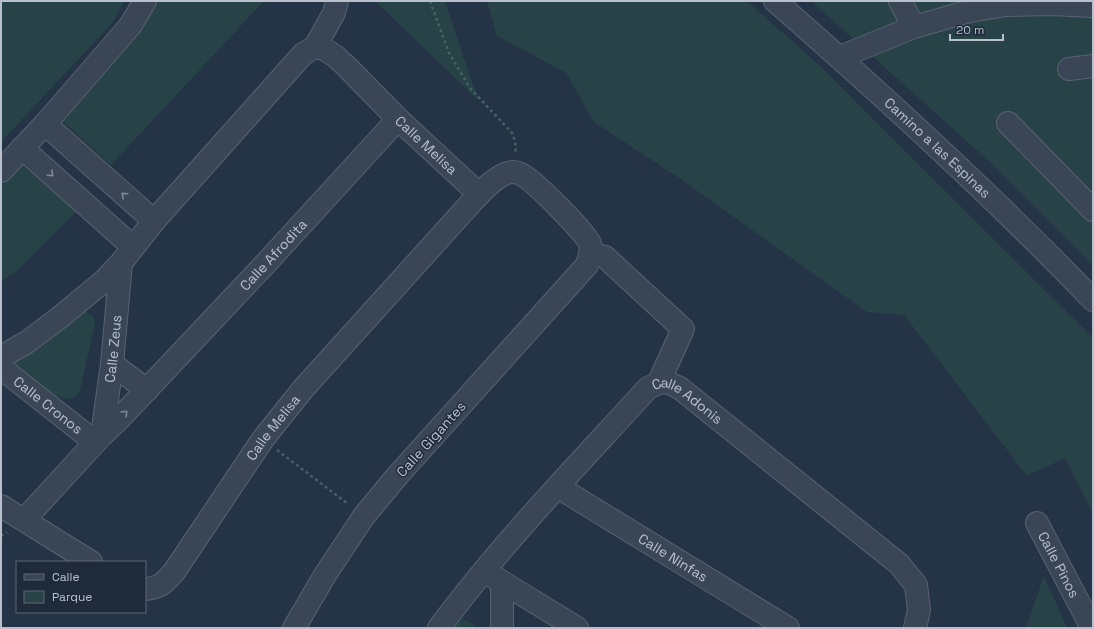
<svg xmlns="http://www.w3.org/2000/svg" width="1094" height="629" font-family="'Space Grotesk',sans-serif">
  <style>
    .green { fill: #274347 }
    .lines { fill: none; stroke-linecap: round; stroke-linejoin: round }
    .minor-casing { stroke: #596372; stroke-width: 24 }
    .path { stroke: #466062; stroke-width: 2.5; stroke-dasharray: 3 3; stroke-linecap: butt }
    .minor { stroke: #3a4555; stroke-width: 22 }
    .oneway { stroke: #7f8998 }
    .labels { text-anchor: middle; stroke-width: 3; stroke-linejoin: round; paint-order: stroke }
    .street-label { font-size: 14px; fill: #b8c0ce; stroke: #1f2a3b }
  </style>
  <rect width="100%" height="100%" fill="#253346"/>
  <!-- green -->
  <g class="green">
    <path d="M1,1H124L113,22L1,142Z"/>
    <path d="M157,1H264L111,165L60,119L138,31L154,9Z"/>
    <path d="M375,1H445L478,100Z"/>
    <path d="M487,1H747L817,63L1093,338V513L1065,458L1027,476L904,315L867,312L679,178L594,122L566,73L497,36Z"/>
    <path d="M811,1H1093V265L991,163Z"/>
    <path d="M20,164L77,211L16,272L1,281V186L11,175Z"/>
    <path d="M83,310L94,317L95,323L80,391L74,398L66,399L54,395L18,371L14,364L17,356Z"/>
    <path d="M1044,576L1067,628H1026Z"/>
    <path d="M455,619C464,618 470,621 476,628H445Z"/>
  </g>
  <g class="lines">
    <!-- minor casing -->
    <g class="minor-casing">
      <g id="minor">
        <path id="s1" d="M775,1C885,97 992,195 1093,300"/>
        <path d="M900,1L914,27"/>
        <path d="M315,47L334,13L337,1"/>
        <path d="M840,57L914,27L970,11L1006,5L1052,4L1093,6"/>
        <path d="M1069,69L1093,66"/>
        <path d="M1008,123L1093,210"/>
        <path d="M45,124L154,221"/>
        <path d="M22,148L133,247"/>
        <path d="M1,171L45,124L130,26L145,1"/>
        <path d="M591,253L605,257L683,329L659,382"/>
        <path id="s2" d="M1,357L27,342L59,318L104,281L121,263L154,221L303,54L315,47L324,49L335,56L347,67L398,119L479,194"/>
        <path d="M112,364L147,390"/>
        <path id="s3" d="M1,368L95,442"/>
        <path id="s4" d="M102,435L112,364L121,263"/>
        <path id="s5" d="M558,487L788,628"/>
        <path d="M1,506L91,562"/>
        <path id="s6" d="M24,520L102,435L121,417L268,261L398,119"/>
        <path id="s7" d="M1037,523L1092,628"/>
        <path d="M484,571L577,628"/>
        <path d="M502,582V628"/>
        <path id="s8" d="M145,589C160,588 164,583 174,572L263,439L303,389L461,214C472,202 496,172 513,172C516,172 522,174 524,176C536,183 586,233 590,244C592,252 589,258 587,265L398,475L364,516L325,575L294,628"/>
        <path id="s9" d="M439,628C502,543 577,466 648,388C663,380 667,381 681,389L899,564L916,585L919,610L915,628"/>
      </g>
    </g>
    <!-- path -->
    <g class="path">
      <path d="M430,1L449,53L470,88L513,134L516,147L515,154"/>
      <path d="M277,450L348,504"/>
      <path d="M1,536L7,532"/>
    </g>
    <!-- minor -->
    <use href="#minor" class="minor"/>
  </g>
  <!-- one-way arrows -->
  <defs><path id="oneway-chevron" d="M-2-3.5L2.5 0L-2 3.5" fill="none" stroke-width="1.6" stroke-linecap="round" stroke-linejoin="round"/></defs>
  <g class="oneway">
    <use href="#oneway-chevron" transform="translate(51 174) rotate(42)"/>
    <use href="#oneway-chevron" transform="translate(124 195) rotate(-138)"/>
    <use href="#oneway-chevron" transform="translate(125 413) rotate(-46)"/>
  </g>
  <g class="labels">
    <!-- street labels -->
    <g class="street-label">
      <text dy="5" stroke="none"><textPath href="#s2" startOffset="594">Calle Melisa</textPath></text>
      <text dy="5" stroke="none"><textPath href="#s1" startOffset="219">Camino a las Espinas</textPath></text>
      <text dy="5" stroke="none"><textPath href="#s6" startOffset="364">Calle Afrodita</textPath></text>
      <text dy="5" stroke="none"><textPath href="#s4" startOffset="87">Calle Zeus</textPath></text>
      <text dy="5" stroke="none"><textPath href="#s3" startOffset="60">Calle Cronos</textPath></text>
      <text dy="5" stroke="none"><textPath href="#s9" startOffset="364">Calle Adonis</textPath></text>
      <text dy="5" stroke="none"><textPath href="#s8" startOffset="210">Calle Melisa</textPath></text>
      <text transform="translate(431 439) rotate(-48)" y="5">Calle Gigantes</text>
      <text dy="5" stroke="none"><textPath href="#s5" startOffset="135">Calle Ninfas</textPath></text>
      <text dy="5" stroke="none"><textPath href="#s7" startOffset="47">Calle Pinos</textPath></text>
    </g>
  </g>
  <!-- border -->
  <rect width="1094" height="629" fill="none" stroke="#b8c0ce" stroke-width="4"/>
  <!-- legend -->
  <rect x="16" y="561" width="130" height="52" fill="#1f2a3b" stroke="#5c6676"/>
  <rect x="24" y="574" width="20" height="6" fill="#3a4555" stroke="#5c6676"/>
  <text x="52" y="581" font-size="12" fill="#b8c0ce">Calle</text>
  <rect x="24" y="591" width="20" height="12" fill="#274347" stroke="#5c6676"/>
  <text x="52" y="601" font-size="12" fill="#b8c0ce">Parque</text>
  <!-- scale -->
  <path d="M950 34v6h53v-6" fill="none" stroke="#b8c0ce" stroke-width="2"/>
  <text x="956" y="34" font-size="12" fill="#b8c0ce" stroke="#1f2a3b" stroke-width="3" paint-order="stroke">20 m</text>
</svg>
